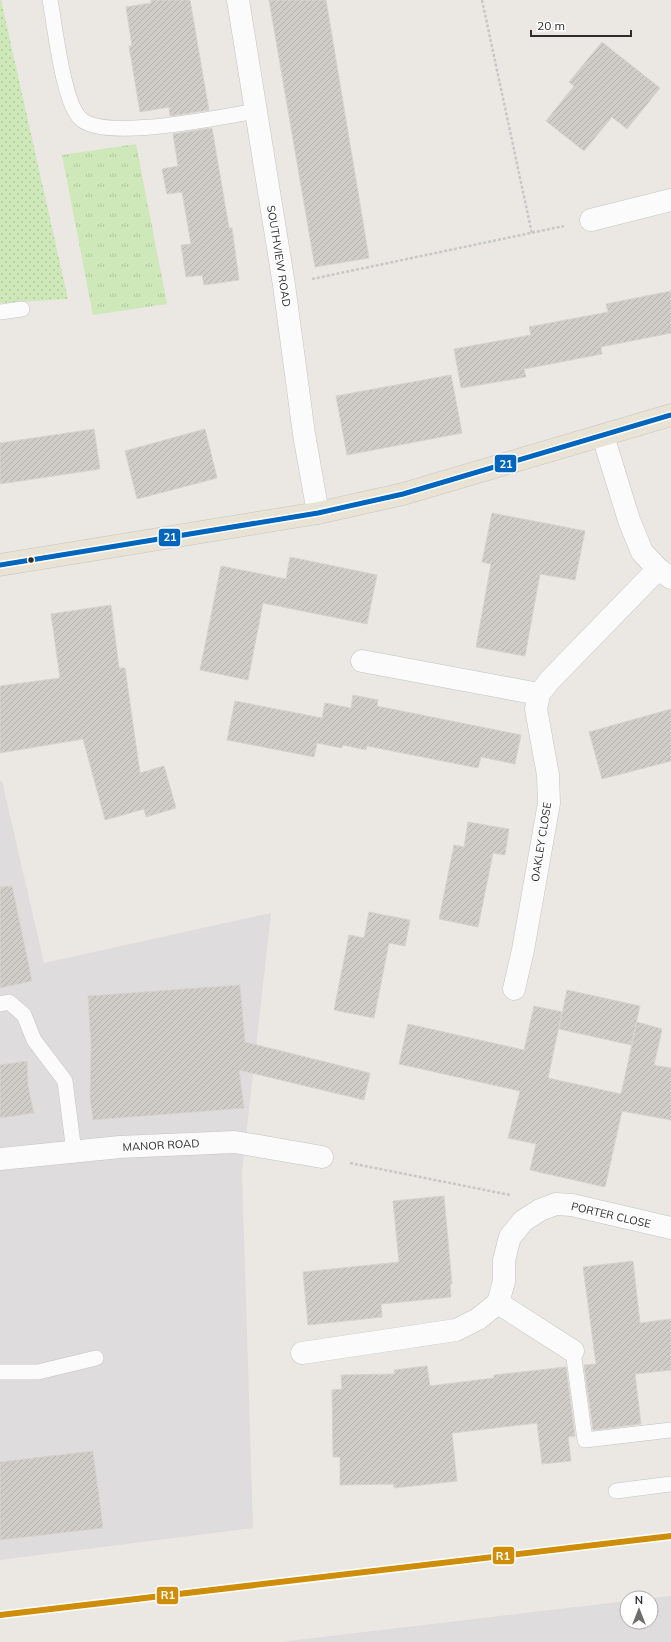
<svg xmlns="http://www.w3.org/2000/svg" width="671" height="1642" font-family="Mulish,sans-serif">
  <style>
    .industrial { fill: #dfdcde }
    .grass { fill: url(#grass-tufts) }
    .garden { fill: url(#garden-dots) }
    .building { fill: url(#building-hatch); stroke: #d6d3ce }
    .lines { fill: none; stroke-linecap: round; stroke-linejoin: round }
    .lane-casing { stroke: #c4c3c3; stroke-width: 16 }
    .street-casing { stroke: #c4c3c3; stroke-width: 23 }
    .primary-casing { stroke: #c6c4c3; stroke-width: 23 }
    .path { stroke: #c8c8c8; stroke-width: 2.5; stroke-dasharray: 3 2; stroke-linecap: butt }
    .lane { stroke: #fcfbfb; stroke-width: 15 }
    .street { stroke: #fcfbfb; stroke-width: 22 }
    .primary { stroke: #e8e3d4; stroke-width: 22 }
    .bus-1-casing { stroke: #fff; stroke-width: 8 }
    .bus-1 { stroke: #0065bd; stroke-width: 5 }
    .rail-1-casing { stroke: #fff; stroke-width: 9 }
    .rail-1 { stroke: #cf8e09; stroke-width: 6 }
    .bus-dot { fill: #2d2d2d; stroke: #fff; stroke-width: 1.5 }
    .labels { text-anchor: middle; stroke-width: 3; stroke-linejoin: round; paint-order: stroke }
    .street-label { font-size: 11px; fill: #2d2d2d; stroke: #fff }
    .line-badge { stroke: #fff; stroke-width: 1.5 }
    .badge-label { font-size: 11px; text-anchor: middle; font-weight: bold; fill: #fff }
  </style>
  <defs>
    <pattern id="grass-tufts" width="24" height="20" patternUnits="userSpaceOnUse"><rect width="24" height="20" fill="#cee8b9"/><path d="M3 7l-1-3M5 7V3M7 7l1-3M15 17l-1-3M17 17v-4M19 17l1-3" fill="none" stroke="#b1c79f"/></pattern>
    <pattern id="garden-dots" width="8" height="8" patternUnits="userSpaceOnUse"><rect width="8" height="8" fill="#cee8b9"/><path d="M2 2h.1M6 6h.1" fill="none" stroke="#b1c79f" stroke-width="1.8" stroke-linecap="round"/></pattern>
    <pattern id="building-hatch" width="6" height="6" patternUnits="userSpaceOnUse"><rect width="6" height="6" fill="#d0cdc9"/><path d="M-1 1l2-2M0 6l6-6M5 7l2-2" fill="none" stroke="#b3b0ad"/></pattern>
  </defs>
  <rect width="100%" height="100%" fill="#ebe7e2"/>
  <!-- industrial -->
  <g class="industrial">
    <path d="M0,781H2L44,963L271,913L242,1172L253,1528L0,1560Z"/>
    <path d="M671,1596V1642H280L627,1601V1622H651V1598Z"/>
  </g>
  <!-- grass -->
  <path class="grass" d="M136,144L167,304L93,315L62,155Z"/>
  <!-- garden -->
  <path class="garden" d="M0,0H1L68,299L0,303Z"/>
  <!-- building -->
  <g class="building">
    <path d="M151,0H190L209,110L170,116L169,107L140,112L129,46H132L126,7L151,3Z"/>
    <path d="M269,0H326L369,258L315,267Z"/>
    <path d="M602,42L660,88L627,129L612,117L584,151L546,121L574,86L569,82Z"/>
    <path d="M212,128L229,228H232L239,280L204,285L202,275L186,277L181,245L191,244L182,192L167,194L162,169L178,166L173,134Z"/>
    <path d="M671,291V333L601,347L602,354L524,369L526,377L461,388L454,349L531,335L529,327L608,312L606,304Z"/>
    <path d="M451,375L462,433L347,455L336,396Z"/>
    <path d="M94,429L100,469L0,484V443Z"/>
    <path d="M205,429L217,478L137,499L125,451Z"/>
    <path d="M492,513L585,531L575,580L540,574L525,656L476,647L491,564L482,562Z"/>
    <path d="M290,557L377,575L367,624L263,603L248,680L200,670L221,566L286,579Z"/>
    <path d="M111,605L119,668H125L140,773L164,766L176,808L146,817L144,809L105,820L83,739L0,753V686L60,678L51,614Z"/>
    <path d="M353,695L378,700L377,706L521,735L515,764L481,757L478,768L367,746L366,750L343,745L342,748L317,743L314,757L227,740L235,701L322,718L325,703L351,708Z"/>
    <path d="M671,709V761L602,779L589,732Z"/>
    <path d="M468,822L509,829L505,855L493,853L478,927L439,919L454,845L464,847Z"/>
    <path d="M12,886L32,981L0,988V887Z"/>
    <path d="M369,912L410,920L405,946L389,943L374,1018L334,1010L349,935L364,938Z"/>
    <path d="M240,985L245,1042L370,1073L364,1100L239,1070L244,1108L93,1120L90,1098L91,1046L88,996Z"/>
    <path d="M567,990L640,1006L631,1045L559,1029Z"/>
    <path d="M534,1006L562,1012L548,1078L621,1094L637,1022L662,1029L654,1065L671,1068V1120L622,1111L605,1187L530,1170L536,1144L508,1138L520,1091L399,1064L408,1024L524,1050Z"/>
    <path d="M27,1061L28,1086L34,1113L0,1118V1065Z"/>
    <path d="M444,1196L452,1284H450L451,1297L381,1304L382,1317L308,1325L303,1272L399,1262L393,1201Z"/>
    <path d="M633,1261L640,1323L671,1319V1370L635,1374L641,1424L593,1430L584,1365L596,1364L583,1267Z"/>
    <path d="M427,1366L430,1386L494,1378V1375L566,1367L575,1436L568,1437L571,1461L542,1464L537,1423L452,1433L457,1481L394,1488V1484L340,1485V1457H333L332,1390L342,1389L341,1375L395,1374L394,1370Z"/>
    <path d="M93,1451L103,1528L0,1540V1462Z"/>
  </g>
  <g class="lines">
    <!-- lane casing -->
    <g class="lane-casing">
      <g id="lane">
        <path d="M50,0C55,25 63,104 81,119C106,142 223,116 257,111"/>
        <path d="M0,312L22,309"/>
        <path d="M0,1004L9,1002L24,1015L34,1040L65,1081L74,1152"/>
        <path d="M573,1351L585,1440L671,1430"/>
        <path d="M0,1372H38L96,1358"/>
        <path d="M616,1491L671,1484"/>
      </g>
    </g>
    <!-- street casing -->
    <g class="street-casing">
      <g id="street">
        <path d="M238,0L284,285L304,434L318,513"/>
        <path d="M591,220L671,200"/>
        <path d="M603,436L629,520L642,552L658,569L671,578"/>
        <path d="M362,661L539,694L536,709L548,775L549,803L523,950L514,989"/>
        <path d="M539,694L550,680L658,569"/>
        <path d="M0,1159L120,1147L235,1142L322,1157"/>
        <path d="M498,1303L504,1281V1260L510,1237L523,1221L540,1210L556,1204L572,1205L671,1228"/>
        <path d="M302,1353L456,1330L478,1319L498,1303L573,1351"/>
      </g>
    </g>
    <!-- primary casing -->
    <g class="primary-casing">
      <path id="primary" d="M0,565L318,513L403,494L671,415"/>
    </g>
    <!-- path -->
    <g class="path">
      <path d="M482,0L532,234"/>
      <path d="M312,279L564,226"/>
      <path d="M350,1163L510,1195"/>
    </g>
    <!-- lane -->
    <use href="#lane" class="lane"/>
    <!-- street -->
    <use href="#street" class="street"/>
    <!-- primary -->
    <use href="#primary" class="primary"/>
    <!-- bus-1 casing -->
    <g class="bus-1-casing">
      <path id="bus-1" d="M0,565L318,513L403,494L671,415"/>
    </g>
    <!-- bus-1 -->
    <use href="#bus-1" class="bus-1"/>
    <!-- rail-1 casing -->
    <g class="rail-1-casing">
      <path id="rail-1" d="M0,1615L671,1536"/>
    </g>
    <!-- rail-1 -->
    <use href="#rail-1" class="rail-1"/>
  </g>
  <!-- markers -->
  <circle class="bus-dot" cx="31" cy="560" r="3.5"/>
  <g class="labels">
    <!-- street labels -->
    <g class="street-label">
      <text transform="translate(279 256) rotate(81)" y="4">SOUTHVIEW ROAD</text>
      <text transform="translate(541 842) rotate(-81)" y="4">OAKLEY CLOSE</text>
      <text transform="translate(161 1145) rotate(-3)" y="4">MANOR ROAD</text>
      <text transform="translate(611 1215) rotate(13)" y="4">PORTER CLOSE</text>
    </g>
  </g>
  <g class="line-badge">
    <rect x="494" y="454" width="23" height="19" rx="4" fill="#0065bd"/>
    <rect x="158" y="528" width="23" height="19" rx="4" fill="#0065bd"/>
    <rect x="492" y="1546" width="23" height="19" rx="4" fill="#cf8e09"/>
    <rect x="156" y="1586" width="23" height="19" rx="4" fill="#cf8e09"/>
  </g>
  <g class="badge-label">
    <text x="506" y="468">21</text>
    <text x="170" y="541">21</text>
    <text x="503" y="1560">R1</text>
    <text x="168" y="1599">R1</text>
  </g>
  <!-- north arrow -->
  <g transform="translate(639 1610)"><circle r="19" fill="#ffffff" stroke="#ababab"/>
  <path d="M0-3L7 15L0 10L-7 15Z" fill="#706e6c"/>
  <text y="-6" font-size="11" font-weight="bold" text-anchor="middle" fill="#2d2d2d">N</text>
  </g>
  <!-- scale -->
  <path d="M531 30v6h100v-6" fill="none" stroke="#2d2d2d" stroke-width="2"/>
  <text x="537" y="30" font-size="12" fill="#2d2d2d" stroke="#ffffff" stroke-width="3" paint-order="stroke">20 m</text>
</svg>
